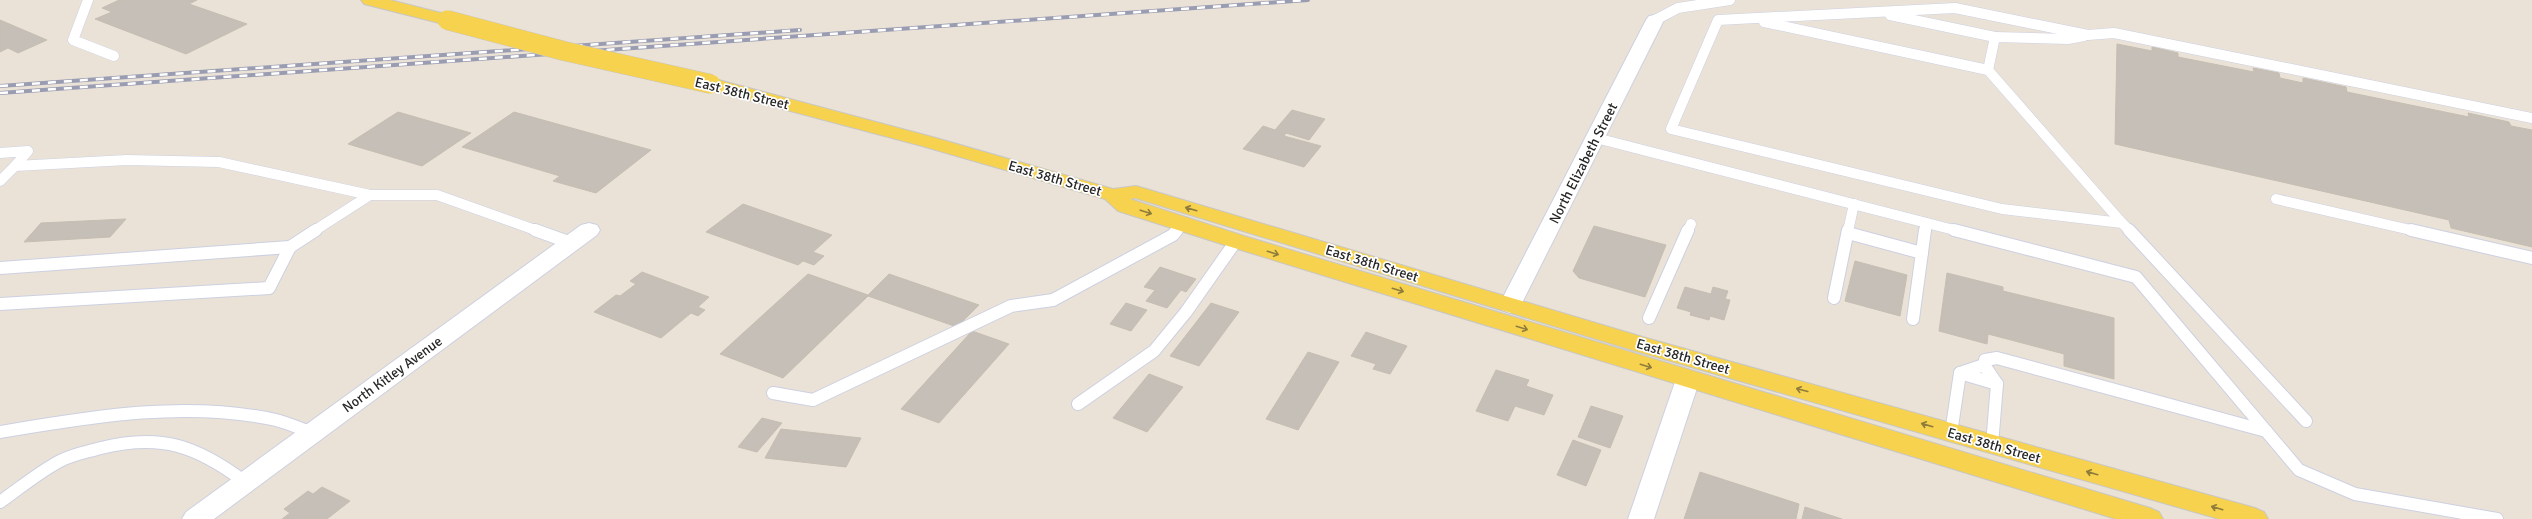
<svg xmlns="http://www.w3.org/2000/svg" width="2532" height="519" font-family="Signika,sans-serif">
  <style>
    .building { fill: #c5bfb7; stroke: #c5beb1 }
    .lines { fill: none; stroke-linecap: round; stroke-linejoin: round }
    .service-far1-casing { stroke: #ccd0e1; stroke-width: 11 }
    .service-casing { stroke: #ccd0e1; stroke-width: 14 }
    .minor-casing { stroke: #ccd0e1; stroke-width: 2 }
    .primary-casing { stroke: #c7c7c7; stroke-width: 2 }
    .service-far1 { stroke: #fff; stroke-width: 10 }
    .service { stroke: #fff; stroke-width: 12 }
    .minor { fill: #fff; fill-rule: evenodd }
    .primary { fill: #f7d24f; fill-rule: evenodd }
    .rail-casing { stroke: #9a9db2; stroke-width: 4 }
    .rail { stroke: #fff; stroke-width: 2.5; stroke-dasharray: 8; stroke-linecap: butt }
    .primary-bridge-casing { stroke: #c7c7c7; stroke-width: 20; stroke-linecap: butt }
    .primary-bridge { stroke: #f7d24f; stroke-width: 19 }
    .oneway { stroke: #8f7c3b }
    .labels { text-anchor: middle; stroke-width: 3.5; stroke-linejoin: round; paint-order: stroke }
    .street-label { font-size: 14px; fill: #272727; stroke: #fff }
  </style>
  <rect width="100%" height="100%" fill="#ebe2d7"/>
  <!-- building -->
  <g class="building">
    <path d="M119,0H197L189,4L247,24L186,54L95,19L112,12L102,8Z"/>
    <path d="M0,20L47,40L18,53L8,48L0,52Z"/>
    <path d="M2117,44L2152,51V47L2178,53V57L2254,72L2253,68L2279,73L2280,78L2303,83V78L2346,87L2347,92L2469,117L2468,113L2509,122L2511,126L2532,130V247L2451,228L2449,220L2115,144Z"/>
    <path d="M1292,110L1325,119L1309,140L1286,133L1284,136L1321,146L1304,167L1243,149L1263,126L1275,130Z"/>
    <path d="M398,112L471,133L422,166L348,144Z"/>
    <path d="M514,112L651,150L596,193L553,181L560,176L462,147Z"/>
    <path d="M743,204L832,235L813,252L824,256L814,265L803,261L798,265L706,232Z"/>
    <path d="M126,219L110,237L24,242L41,223Z"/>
    <path d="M1594,226L1666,245L1645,297L1579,278L1573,271Z"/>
    <path d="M1855,261L1907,275L1900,316L1845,301Z"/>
    <path d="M1160,267L1196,279L1186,292L1181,290L1167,308L1146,301L1155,290L1144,287Z"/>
    <path d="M642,272L709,297L698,307L705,310L698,316L691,313L661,338L594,312L616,295L620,296L636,284L630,281Z"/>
    <path d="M1947,273L2003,287V291L2114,318V379L2064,366V354L1988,334L1987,344L1939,331Z"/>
    <path d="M808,274L868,295L889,274L979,305L957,327L868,296L783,378L720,354Z"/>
    <path d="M1685,287L1711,294L1713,287L1728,291L1725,299L1730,300L1724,320L1710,316L1709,320L1690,315L1691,312L1677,308Z"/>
    <path d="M1126,303L1147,310L1131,331L1110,324Z"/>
    <path d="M1211,303L1239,312L1199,366L1170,356Z"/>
    <path d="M972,331L1009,344L939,423L901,409Z"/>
    <path d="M1366,332L1407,346L1390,374L1373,369L1376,364L1351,356Z"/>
    <path d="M1308,352L1339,362L1298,430L1266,419Z"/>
    <path d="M1496,370L1529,380L1526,386L1553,395L1544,415L1515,406L1508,421L1476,411Z"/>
    <path d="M1149,374L1183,387L1147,432L1113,418Z"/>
    <path d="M1591,406L1623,416L1610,448L1578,437Z"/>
    <path d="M762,418L782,423L757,452L738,447Z"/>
    <path d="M781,429L861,438L846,467L765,458Z"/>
    <path d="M1573,440L1601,450L1586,486L1557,475Z"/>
    <path d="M1700,472L1799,504L1796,519H1684Z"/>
    <path d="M322,487L350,501L327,519H282L290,513L284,509L308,491L313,494Z"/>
    <path d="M1805,507L1842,519H1802Z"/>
  </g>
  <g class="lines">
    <!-- service-far1 casing -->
    <g class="service-far1-casing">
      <g id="service-far1">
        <path d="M88,0L73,40L114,56"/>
        <path d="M1890,15L1995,37"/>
        <path d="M1655,20L1678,8L1730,0"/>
        <path d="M1764,22L1988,70L1995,37L2068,39L2084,36"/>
        <path d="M1988,70L2122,223"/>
        <path d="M1596,138L1958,231"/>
        <path d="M0,153L28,151L15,166"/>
        <path d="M0,181L15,166L127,160L219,162L370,195H437L538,231"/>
        <path d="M2276,199L2415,231"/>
        <path d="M314,231L370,195"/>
        <path d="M1176,231L1182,224"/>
        <path d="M1688,231L1691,224"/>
        <path d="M1848,231L1854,204"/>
        <path d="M1925,231L1926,223"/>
        <path d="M2130,231L2122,223L2002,209L1671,129L1718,20L1955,8L2088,35L2114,33L2532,118"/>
      </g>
    </g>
    <!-- service casing -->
    <g class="service-casing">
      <g id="service">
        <path d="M535,230L571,243"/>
        <path d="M1954,230L2136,277L2299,470L2355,494L2497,519"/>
        <path d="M2129,230L2306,421"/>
        <path d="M2411,230L2532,258"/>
        <path d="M1848,233L1922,253"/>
        <path d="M0,268L290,247L316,230"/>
        <path d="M1834,298L1848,230"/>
        <path d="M0,304L269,288L290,247"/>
        <path d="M1649,318L1688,230"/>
        <path d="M1913,319L1925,230"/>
        <path d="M1984,365L1985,360L1997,358L2266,431"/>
        <path d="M1960,373L1984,365L1997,384"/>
        <path d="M773,393L813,400L1011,306L1053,300L1173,235L1177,230"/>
        <path d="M1078,404L1154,351L1186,312L1236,241"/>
        <path d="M0,432C90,417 185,400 276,420C288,423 301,429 313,433"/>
        <path d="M1951,433L1960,373L1997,384L1992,445"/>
        <path d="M0,502C20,488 39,472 60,461C73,454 87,452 101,448C161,433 197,446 245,482"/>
      </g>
    </g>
    <!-- minor casing -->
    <g class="minor-casing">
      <g id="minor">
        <path d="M1655,15L1661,16L1664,20L1521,305L1518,310L1510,313L1502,310L1499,305L1646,20L1649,16Z"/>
        <path d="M589,223L597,225L600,230L597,235L214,519H182L186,512L581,225Z"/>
        <path d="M1688,370L1697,373L1700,379L1654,519H1628L1676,379L1679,373Z"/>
      </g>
    </g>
    <!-- primary casing -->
    <g class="primary-casing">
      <g id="primary">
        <path d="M361,0H390L453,16L456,20L453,24L447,25L364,4Z"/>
        <path d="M711,78L936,138L1113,189L1136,186L1143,188L1646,338L2255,508L2264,512L2268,519H2219L1632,350L1135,198L1130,199L1244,236L2150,508L2159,512L2163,519H2116L1228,246L1118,211L1105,199L922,146L704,88L702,84L704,80Z"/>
      </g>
    </g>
    <!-- service-far1 -->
    <use href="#service-far1" class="service-far1"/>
    <!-- service -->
    <use href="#service" class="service"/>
    <!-- minor -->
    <use href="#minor" class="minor"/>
    <!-- primary -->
    <use href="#primary" class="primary"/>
    <!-- rail casing -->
    <g class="rail-casing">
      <g id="rail">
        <path d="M0,86L800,30"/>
        <path d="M0,93L1308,0"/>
      </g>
    </g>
    <!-- rail -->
    <use href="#rail" class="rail"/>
    <!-- primary-bridge casing -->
    <g class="primary-bridge-casing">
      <path id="primary-bridge" d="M447,20L564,51L711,84"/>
    </g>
    <!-- primary-bridge -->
    <use href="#primary-bridge" class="primary-bridge"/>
  </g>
  <!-- one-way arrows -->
  <defs><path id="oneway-shaft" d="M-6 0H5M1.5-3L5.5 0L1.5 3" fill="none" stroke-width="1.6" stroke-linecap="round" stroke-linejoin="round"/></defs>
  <g class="oneway">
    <use href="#oneway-shaft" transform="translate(1191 209) rotate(-164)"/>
    <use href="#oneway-shaft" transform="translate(1146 212) rotate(18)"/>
    <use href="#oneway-shaft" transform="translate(1273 253) rotate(17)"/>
    <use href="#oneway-shaft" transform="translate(1398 290) rotate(17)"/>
    <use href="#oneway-shaft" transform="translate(1522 328) rotate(17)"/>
    <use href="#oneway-shaft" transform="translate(1646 366) rotate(17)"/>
    <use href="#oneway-shaft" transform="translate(1802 390) rotate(-165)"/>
    <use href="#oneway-shaft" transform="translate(1927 425) rotate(-164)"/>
    <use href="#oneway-shaft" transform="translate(2092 473) rotate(-164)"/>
    <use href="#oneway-shaft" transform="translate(2217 508) rotate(-164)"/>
  </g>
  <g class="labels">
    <!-- street labels -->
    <g class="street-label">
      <text transform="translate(742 93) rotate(14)" y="5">East 38th Street</text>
      <text transform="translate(1583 163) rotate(-63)" y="5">North Elizabeth Street</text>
      <text transform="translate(1055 178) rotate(16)" y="5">East 38th Street</text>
      <text transform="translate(1372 263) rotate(17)" y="5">East 38th Street</text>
      <text transform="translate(1683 356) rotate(16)" y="5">East 38th Street</text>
      <text transform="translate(392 374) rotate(-36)" y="5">North Kitley Avenue</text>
      <text transform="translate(1994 445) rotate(16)" y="5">East 38th Street</text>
    </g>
  </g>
</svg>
